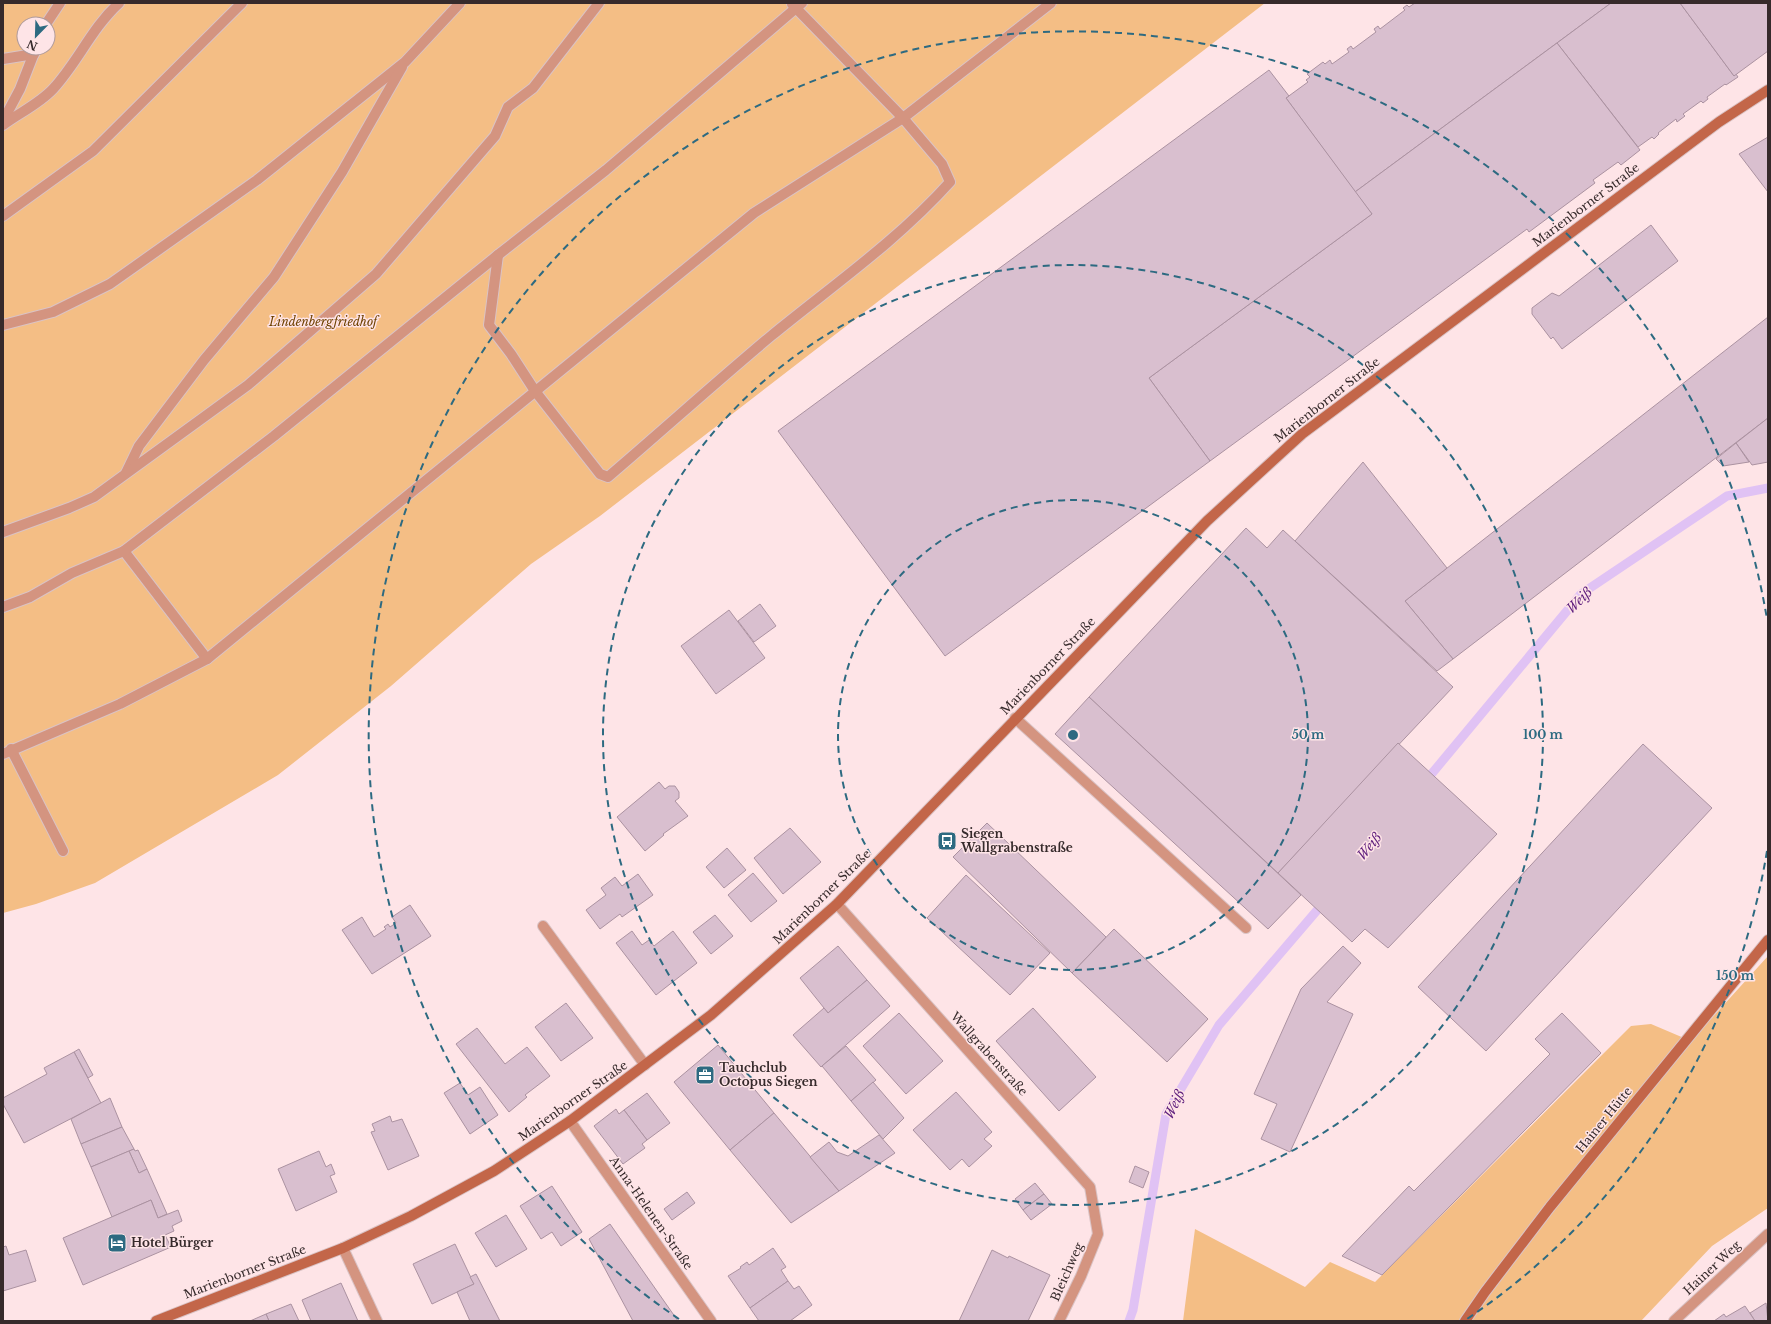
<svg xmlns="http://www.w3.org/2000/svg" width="1771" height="1324" font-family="'Libre Baskerville',serif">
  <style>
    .green { fill: #f4be85; fill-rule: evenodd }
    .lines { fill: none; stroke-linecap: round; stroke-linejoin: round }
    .stream { stroke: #e0c2f4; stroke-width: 9 }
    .building { fill: #d9bfcf; stroke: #ab92a1 }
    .lane-casing { stroke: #dac3c5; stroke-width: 12 }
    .street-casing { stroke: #dac3c5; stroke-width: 12 }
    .secondary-casing { stroke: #dac3c5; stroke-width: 12 }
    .lane { stroke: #d49480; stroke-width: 10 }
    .street { stroke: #d49480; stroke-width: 10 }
    .secondary { stroke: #c36649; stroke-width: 10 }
    .ring { fill: none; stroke: #2d6a81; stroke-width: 2; stroke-dasharray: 7 5 }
    .labels { text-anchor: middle; stroke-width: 3; stroke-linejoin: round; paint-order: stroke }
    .street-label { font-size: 12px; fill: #362a2b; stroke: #fee4e7 }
    .park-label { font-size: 12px; font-style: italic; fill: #6f4200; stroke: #fee4e7 }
    .poi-label { font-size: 12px; font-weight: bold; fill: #362a2b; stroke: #fee4e7; text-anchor: start }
    .water-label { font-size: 13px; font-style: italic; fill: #5d1d7c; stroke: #fee4e7 }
    .centre { fill: #2d6a81; stroke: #fee4e7; stroke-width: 2 }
    .ring-label { font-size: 12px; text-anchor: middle; font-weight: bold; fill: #2d6a81; stroke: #fee4e7; stroke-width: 3; stroke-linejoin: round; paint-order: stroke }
  </style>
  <rect width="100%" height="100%" fill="#fee4e7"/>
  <!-- green -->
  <g class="green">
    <path d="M3,3H1265L600,516L531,564L391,686L278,775L95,883L36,904L3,913ZM24,24H48V48H24Z"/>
    <path d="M1768,956V1208L1712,1246L1641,1321H1183L1195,1229L1305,1287L1330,1262L1375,1282L1631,1026L1651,1024L1691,1041Z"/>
  </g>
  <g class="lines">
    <!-- stream -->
    <g class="stream">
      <path d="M1424,783L1581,594L1727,496L1768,488"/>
      <path d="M1129,1321L1133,1310L1166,1114L1219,1025L1325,901"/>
    </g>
  </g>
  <!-- building -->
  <g class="building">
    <path d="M1415,3H1611L1355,192L1286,98L1308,82L1306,80L1310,77L1307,74L1323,62L1325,64L1330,60L1332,64L1349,52L1347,49L1351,46L1353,49L1376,32L1374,29L1378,26L1380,29L1405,10L1403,8L1407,5L1409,7Z"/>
    <path d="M1611,3H1680L1734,76L1736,74L1738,77L1726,85L1725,84L1707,97L1708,99L1703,103L1701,101L1683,114L1685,116L1677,122L1676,119L1658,133L1659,134L1654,139L1652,137L1638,147L1557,43Z"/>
    <path d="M1680,3H1768V51L1734,76Z"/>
    <path d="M1557,43L1640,150L1621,165L1618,162L1593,180L1595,183L1529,232L1527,229L1210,461L1149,378L1372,214L1355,192Z"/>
    <path d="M1269,70L1289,96L1286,98L1372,214L1149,378L1210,461L945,656L778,431Z"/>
    <path d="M1768,137V192L1739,154Z"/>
    <path d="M1651,225L1678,261L1562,349L1553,337L1551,339L1532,314V308L1552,293L1559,296Z"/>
    <path d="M1768,317V418L1453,659L1405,601Z"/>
    <path d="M1768,418V462L1752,465L1736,443Z"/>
    <path d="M1736,443L1749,462L1723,466L1716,459Z"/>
    <path d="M1363,462L1447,568L1405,601L1453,659L1437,671L1295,541Z"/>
    <path d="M1246,528L1267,548L1283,530L1453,687L1278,873L1089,697Z"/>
    <path d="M760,604L776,626L754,642L738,621Z"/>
    <path d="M729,610L765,658L716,694L681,646Z"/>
    <path d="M1089,697L1301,895L1268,929L1055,734Z"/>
    <path d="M1398,743L1497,834L1388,948L1365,929L1352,942L1278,873Z"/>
    <path d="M1643,744L1712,808L1486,1051L1418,987Z"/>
    <path d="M659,782L665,789L669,786H675L679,792V798L675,801L688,816L663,834L664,835L645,851L617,817Z"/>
    <path d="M987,823L1106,937L1072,973L953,857Z"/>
    <path d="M790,828L821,862L783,894L754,858Z"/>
    <path d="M727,848L746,870L724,888L706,867Z"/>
    <path d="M753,873L777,901L751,922L728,895Z"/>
    <path d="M638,874L653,895L622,917L620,914L600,929L586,910L606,895L601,888L615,877L622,886Z"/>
    <path d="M966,875L1050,953L1010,995L927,918Z"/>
    <path d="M410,905L431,936L372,974L342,930L362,917L374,937L386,929L384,927L388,924L390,927L396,923L392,917Z"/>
    <path d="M715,915L733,936L711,954L693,932Z"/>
    <path d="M1114,929L1208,1019L1167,1062L1072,973Z"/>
    <path d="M632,931L642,945L649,940L654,946L673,931L697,963L656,995L616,943Z"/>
    <path d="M838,946L867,980L828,1013L800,978Z"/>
    <path d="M1343,946L1361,963L1327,1002L1353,1014L1290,1152L1261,1139L1277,1104L1254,1094L1301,989Z"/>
    <path d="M867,980L890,1006L821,1067L793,1035L824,1008L828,1013Z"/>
    <path d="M566,1003L593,1038L561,1061L535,1027Z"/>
    <path d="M1033,1008L1096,1077L1059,1111L996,1041Z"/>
    <path d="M899,1013L943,1061L906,1094L863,1046Z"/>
    <path d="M1562,1013L1601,1053L1382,1275L1342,1256L1409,1186L1414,1191L1550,1054L1535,1039Z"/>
    <path d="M477,1028L505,1064L527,1047L550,1076L525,1095L527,1097L509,1112L456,1044Z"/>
    <path d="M718,1045L774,1113L730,1150L674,1082Z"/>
    <path d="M846,1046L876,1080L851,1101L822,1066Z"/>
    <path d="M79,1049L93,1075L88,1078L74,1052Z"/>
    <path d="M74,1052L101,1103L24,1143L3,1104V1098L47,1074L44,1068Z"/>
    <path d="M873,1082L904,1118L883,1139L851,1101Z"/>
    <path d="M460,1083L468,1095L480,1087L498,1115L470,1134L444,1093Z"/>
    <path d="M956,1092L992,1132L984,1139L992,1146L969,1167L962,1159L950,1170L913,1130Z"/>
    <path d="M647,1093L670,1123L647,1140L624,1110Z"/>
    <path d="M110,1098L122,1127L81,1144L71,1119Z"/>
    <path d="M616,1109L619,1114L624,1110L647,1140L642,1144L645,1148L623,1164L594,1126Z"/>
    <path d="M774,1113L839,1191L791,1223L730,1150Z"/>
    <path d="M390,1116L392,1122L402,1119L419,1156L388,1170L371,1132L375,1131L372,1124Z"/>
    <path d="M122,1127L134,1149L91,1167L81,1144Z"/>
    <path d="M879,1135L895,1153L839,1191L810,1157L829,1142L837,1152L848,1156Z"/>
    <path d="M134,1149L135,1151L138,1150L147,1169L139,1173L129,1151Z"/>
    <path d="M129,1151L139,1173L147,1169L167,1214L158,1218L151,1200L112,1217L91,1167Z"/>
    <path d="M319,1151L326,1167L331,1164L335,1174L330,1176L337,1192L296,1211L278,1169Z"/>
    <path d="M1135,1166L1149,1172L1143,1188L1129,1182Z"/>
    <path d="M1035,1183L1044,1194L1023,1210L1015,1199Z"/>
    <path d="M552,1186L582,1232L561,1246L552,1232L541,1239L520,1206Z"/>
    <path d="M687,1192L695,1203L672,1220L664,1209Z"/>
    <path d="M1044,1194L1052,1204L1031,1220L1023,1210Z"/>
    <path d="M151,1200L158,1218L178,1210L182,1221L172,1226L174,1231L165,1235L171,1247L83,1285L63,1238Z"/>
    <path d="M506,1215L527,1249L496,1267L475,1233Z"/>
    <path d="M610,1224L678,1321H633L589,1239Z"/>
    <path d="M455,1244L474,1284L432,1304L413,1264Z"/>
    <path d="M6,1246L9,1255L26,1250L36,1281L3,1291V1247Z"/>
    <path d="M773,1248L786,1267L781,1270L788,1281L750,1308L728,1276L741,1268L740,1267L747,1262L749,1265Z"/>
    <path d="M992,1250L1008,1258L1009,1256L1050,1275L1028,1321H959Z"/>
    <path d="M476,1274L500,1321H470L457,1292L474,1284L470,1277Z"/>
    <path d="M788,1281L794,1289L799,1286L812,1305L790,1321H759L750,1308Z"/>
    <path d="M341,1283L358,1321H311L302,1300Z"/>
    <path d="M1766,1303L1768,1321H1755L1750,1313Z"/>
    <path d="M291,1304L299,1321H269L266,1314Z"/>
    <path d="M1745,1306L1755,1321H1714L1724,1314L1726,1317Z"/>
    <path d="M266,1314L269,1321H250Z"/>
  </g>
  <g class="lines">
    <!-- lane casing -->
    <g class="lane-casing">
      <g id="lane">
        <path d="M46,24L60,3"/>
        <path d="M3,59L34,54"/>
        <path d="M3,121L20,89L36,48"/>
        <path d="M3,125C19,113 39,104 53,89C78,62 91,29 119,3"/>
        <path d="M3,216L93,151L242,3"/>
        <path d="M498,255L489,325L511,354L535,391L600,474L608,477C663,430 716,382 771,336C832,286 897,241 950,182L942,164L903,118L792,4"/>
        <path d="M3,325L53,312L110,284L257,180L405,62L460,3"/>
        <path d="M126,473L139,446L204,360L274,277L342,172L402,67"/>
        <path d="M3,532L69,508L94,497L248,385L376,274L495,136L508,107L533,88L599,3"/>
        <path d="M124,551L207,659"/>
        <path d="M3,607L30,597L72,573L124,551L274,436L498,255L606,170L802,3"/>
        <path d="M1015,718L1246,928"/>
        <path d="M11,749L63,851"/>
        <path d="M3,754L120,704L207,659L754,213L903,118L1051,3"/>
        <path d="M543,926L645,1065"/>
        <path d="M343,1248L377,1321"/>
      </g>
    </g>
    <!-- street casing -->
    <g class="street-casing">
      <g id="street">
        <path d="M837,904L1090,1187L1098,1234L1081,1276L1059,1321"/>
        <path d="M570,1121L711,1321"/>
        <path d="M1674,1321L1768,1234"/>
      </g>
    </g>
    <!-- secondary casing -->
    <g class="secondary-casing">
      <g id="secondary">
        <path d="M156,1321L343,1248L411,1216L494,1171L570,1121L711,1015L837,904L1207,521L1302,434L1719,122L1768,90"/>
        <path d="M1465,1321L1485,1292L1550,1207L1768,940"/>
      </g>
    </g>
    <!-- lane -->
    <use href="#lane" class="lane"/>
    <!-- street -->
    <use href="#street" class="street"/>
    <!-- secondary -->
    <use href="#secondary" class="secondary"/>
  </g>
  <!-- distance rings -->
  <g class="ring">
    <circle cx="1073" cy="735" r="235"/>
    <circle cx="1073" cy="735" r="470"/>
    <path d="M1767 851A704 704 0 0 1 1467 1319M679 1319A704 704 0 1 1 1767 619"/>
  </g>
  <!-- icons -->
  <defs>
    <g id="bus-square" transform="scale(1)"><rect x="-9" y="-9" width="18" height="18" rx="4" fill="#2d6a81" stroke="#fee4e7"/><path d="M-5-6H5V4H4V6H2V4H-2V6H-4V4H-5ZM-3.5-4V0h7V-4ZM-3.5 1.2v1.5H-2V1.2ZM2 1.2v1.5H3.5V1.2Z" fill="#fff"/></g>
    <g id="office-square" transform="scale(1)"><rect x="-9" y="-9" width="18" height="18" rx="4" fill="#2d6a81" stroke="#fee4e7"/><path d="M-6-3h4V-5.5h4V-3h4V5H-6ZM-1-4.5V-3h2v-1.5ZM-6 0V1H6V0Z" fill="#fff"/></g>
    <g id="hotel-square" transform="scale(1)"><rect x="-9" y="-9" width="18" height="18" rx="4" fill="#2d6a81" stroke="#fee4e7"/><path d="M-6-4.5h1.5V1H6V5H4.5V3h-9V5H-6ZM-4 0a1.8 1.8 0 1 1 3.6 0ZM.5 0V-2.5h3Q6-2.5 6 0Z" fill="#fff"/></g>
  </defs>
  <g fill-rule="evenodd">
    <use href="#bus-square" x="947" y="841"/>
    <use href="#office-square" x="705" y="1075"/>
    <use href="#hotel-square" x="117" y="1243"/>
  </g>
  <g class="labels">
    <!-- street labels -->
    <g class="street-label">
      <text transform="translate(1586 205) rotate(-37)" y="4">Marienborner Straße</text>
      <text transform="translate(1327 400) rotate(-38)" y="4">Marienborner Straße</text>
      <text transform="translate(1048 666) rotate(-46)" y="4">Marienborner Straße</text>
      <text transform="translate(822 897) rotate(-44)" y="4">Marienborner Straße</text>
      <text transform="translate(989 1054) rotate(48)" y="4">Wallgrabenstraße</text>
      <text transform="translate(573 1101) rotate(-35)" y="4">Marienborner Straße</text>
      <text transform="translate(1604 1120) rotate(-51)" y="4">Hainer Hütte</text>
      <text transform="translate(651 1213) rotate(55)" y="4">Anna-Helenen-Straße</text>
      <text transform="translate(1712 1268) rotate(-43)" y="4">Hainer Weg</text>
      <text transform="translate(245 1272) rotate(-21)" y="4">Marienborner Straße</text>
      <text transform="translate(1067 1272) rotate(-66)" y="4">Bleichweg</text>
    </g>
    <!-- park labels -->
    <g class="park-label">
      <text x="323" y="326">Lindenbergfriedhof</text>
    </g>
    <!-- poi labels -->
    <g class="poi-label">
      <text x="961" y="838">Siegen<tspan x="961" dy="14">Wallgrabenstraße</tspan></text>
      <text x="719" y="1072">Tauchclub<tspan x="719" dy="14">Octopus Siegen</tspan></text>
      <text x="131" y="1247">Hotel Bürger</text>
    </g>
    <!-- water labels -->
    <g class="water-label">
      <text transform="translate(1579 600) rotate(-44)" y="5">Weiß</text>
      <text transform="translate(1369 846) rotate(-50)" y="5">Weiß</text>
      <text transform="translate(1174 1104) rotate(-64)" y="5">Weiß</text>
    </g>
  </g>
  <circle cx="1073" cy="735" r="6" class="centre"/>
  <g class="ring-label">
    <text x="1308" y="739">50 m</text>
    <text x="1543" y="739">100 m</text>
    <text x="1735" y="980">150 m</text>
  </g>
  <!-- border -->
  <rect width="1771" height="1324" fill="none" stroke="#362a2b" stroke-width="8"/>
  <!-- north arrow -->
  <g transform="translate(36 36) rotate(203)"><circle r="19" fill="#fee4e7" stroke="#ae9a9c"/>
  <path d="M0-3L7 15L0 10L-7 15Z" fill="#2d6a81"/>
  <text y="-6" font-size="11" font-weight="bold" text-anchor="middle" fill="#362a2b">N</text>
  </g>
</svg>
